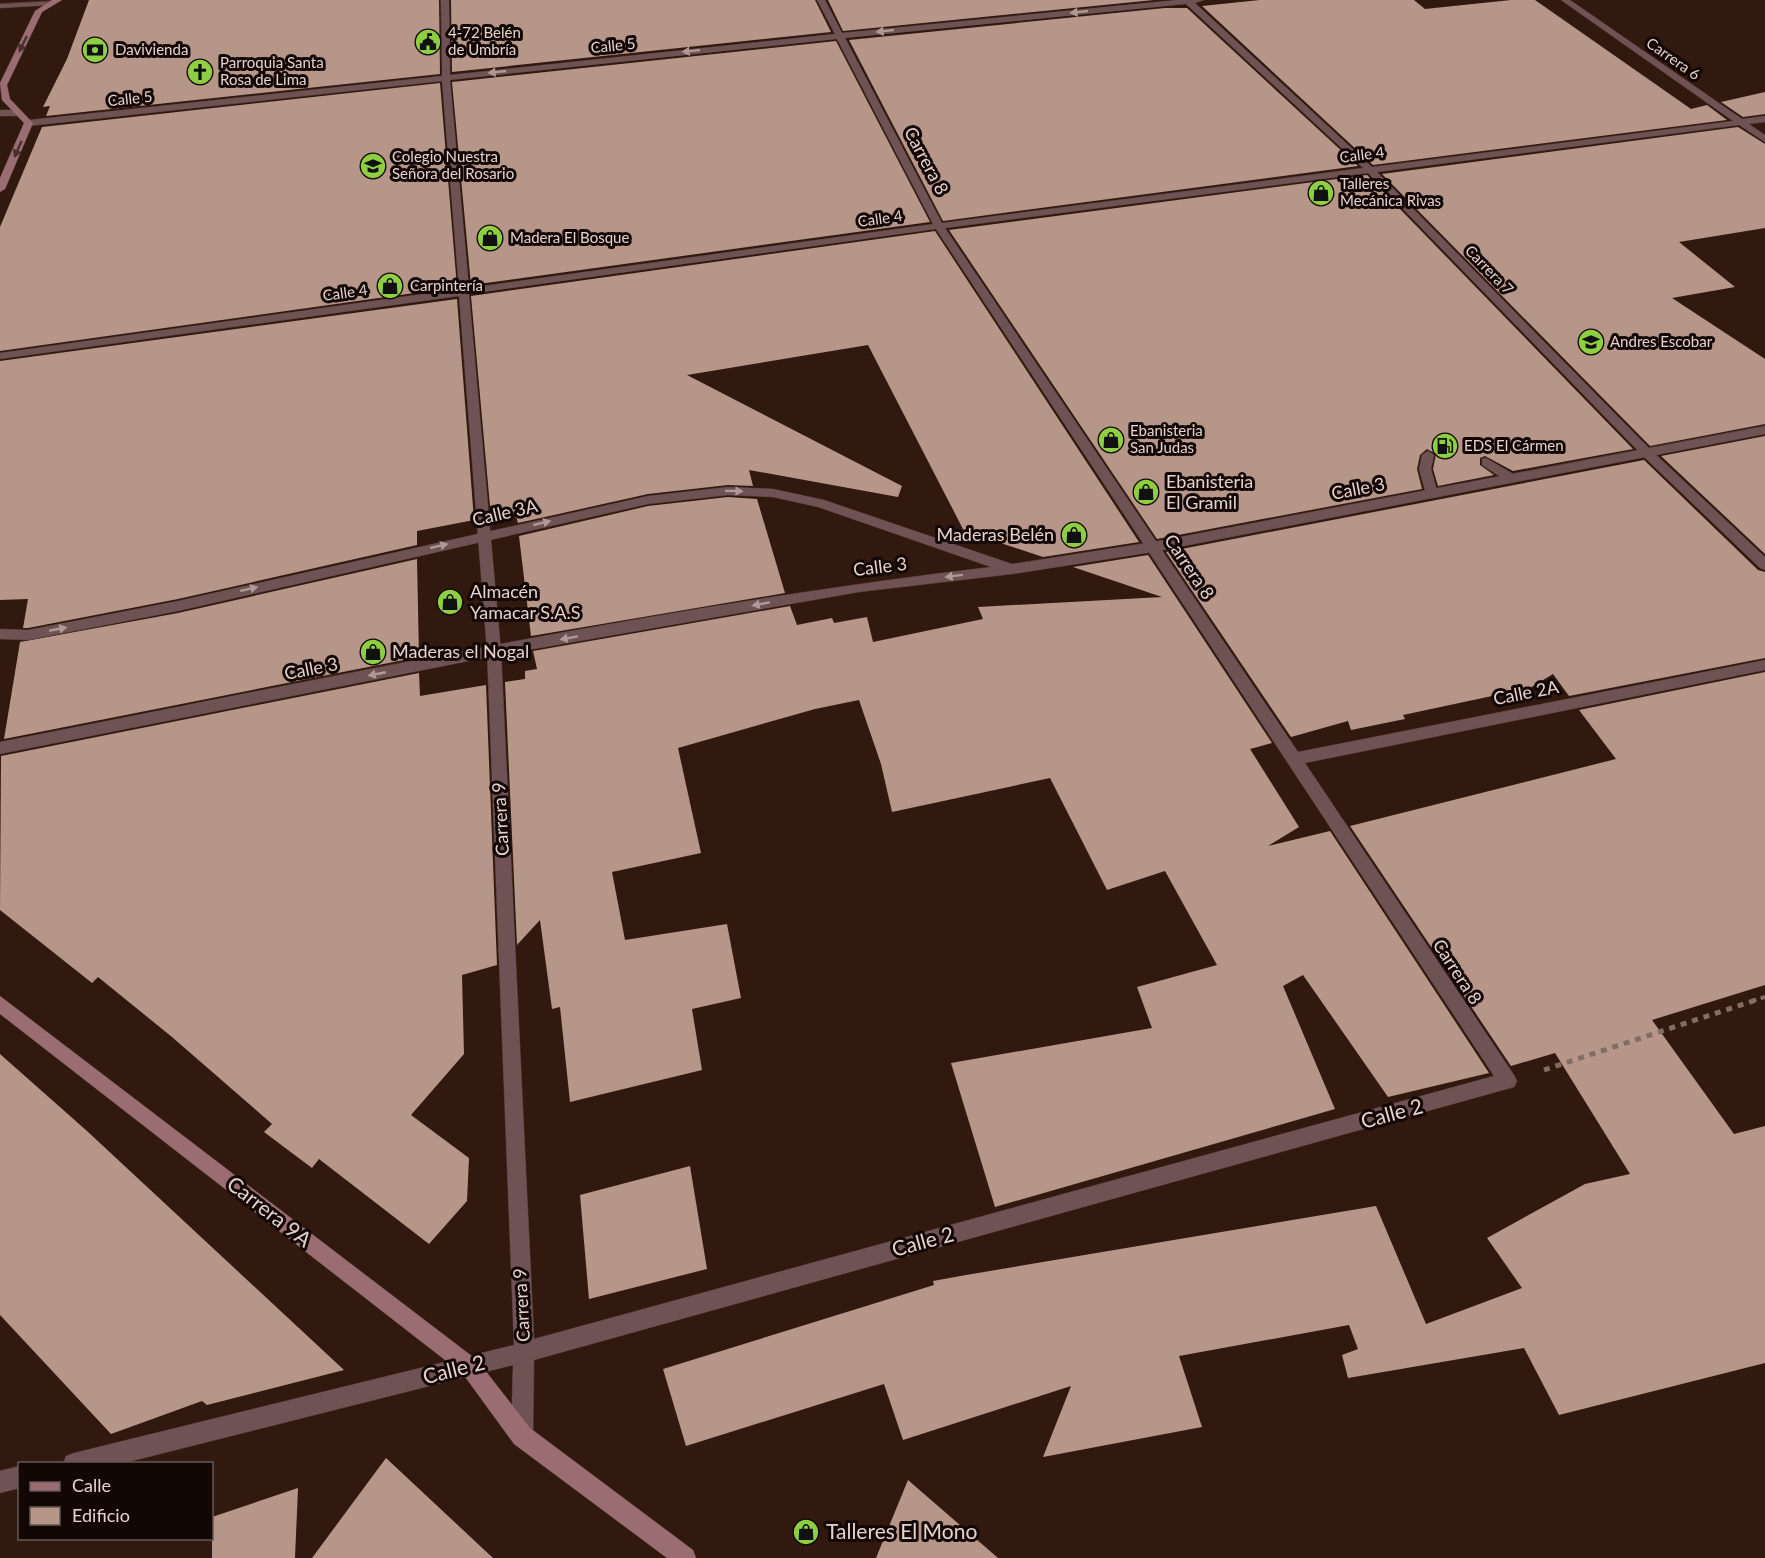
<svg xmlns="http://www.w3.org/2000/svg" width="1765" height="1558" font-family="Lato,sans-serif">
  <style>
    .building { fill: #b7968a }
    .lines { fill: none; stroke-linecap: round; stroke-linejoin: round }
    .service-casing { stroke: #4e372d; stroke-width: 1 }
    .minor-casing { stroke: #4e372d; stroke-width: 1 }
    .tertiary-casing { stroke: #4e372d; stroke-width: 1 }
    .secondary-casing { stroke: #4e372d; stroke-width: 1 }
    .path-far1 { stroke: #826d64; stroke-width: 4; stroke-dasharray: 4.5 4.5; stroke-linecap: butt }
    .path { stroke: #826d64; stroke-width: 5; stroke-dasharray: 6 6; stroke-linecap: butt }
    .service { fill: #6e5254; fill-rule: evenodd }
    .minor { fill: #6e5254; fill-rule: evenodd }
    .tertiary { fill: #6e5254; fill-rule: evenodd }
    .secondary { fill: #9a6d72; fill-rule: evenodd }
    .oneway { fill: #af9996 }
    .oneway2 { fill: #483030 }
    .labels { text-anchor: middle; stroke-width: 6; stroke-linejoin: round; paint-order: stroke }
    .far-poi-label { font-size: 15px; fill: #e5d3cc; stroke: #120704; text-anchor: start }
    .far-street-label { font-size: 15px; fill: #e5d3cc; stroke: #120704 }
    .street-label { font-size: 18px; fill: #e5d3cc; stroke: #120704 }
    .poi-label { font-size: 18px; fill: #e5d3cc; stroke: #120704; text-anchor: start }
    .near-street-label { font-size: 21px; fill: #e5d3cc; stroke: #120704 }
    .near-poi-label { font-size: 21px; fill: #e5d3cc; stroke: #120704; text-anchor: start }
  </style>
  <rect width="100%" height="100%" fill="#31190f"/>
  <!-- building -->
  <g class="building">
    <path d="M89,0H439L440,74L46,116L50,106L43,107L67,59Z"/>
    <path d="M451,0H815L831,32L452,72Z"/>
    <path d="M828,0H1154L843,31Z"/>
    <path d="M1260,0H1414L1425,9L1511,0H1535L1691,109L1707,105L1727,120L1373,165L1202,6Z"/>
    <path d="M1165,8H1187L1358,166L943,221L849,40Z"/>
    <path d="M836,41L930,222L471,285L452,82Z"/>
    <path d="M440,83L457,287L0,351V227L42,127Z"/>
    <path d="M1765,92V114L1743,117L1721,102Z"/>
    <path d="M1738,127L1765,144V228L1679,242L1735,287L1672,298L1765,359V424L1650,446L1382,174Z"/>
    <path d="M1367,175L1633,449L1513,471L1485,456L1480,458V465L1494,475L1438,486L1433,469L1436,454L1427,449L1420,455L1417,469L1422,489L1157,539L949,230Z"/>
    <path d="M935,231L1139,542L1043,557L964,531L868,345L687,375L902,486L898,497L749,470L753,486L728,485L648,494L518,523L515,513L491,517L471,296Z"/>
    <path d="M457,299L474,520L417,531V545L178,599L28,628H23L28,599L0,600V361Z"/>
    <path d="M1765,436V554L1661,456Z"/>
    <path d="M1644,460L1758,570L1765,572V658L1569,696L1553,674L1530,688L1403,715L1405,719L1351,730L1348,721L1291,737L1166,552Z"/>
    <path d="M728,497L757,499L785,593L531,636L519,536L648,506Z"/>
    <path d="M1148,555L1272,743L1250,749L1299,827L1268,846L1330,831L1489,1073L1388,1097L1303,975L1283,986L1335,1109L995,1207L951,1063L1152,1028L1137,987L1217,965L1165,871L1107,890L1050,778L892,812L881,764L859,700L815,709L678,748L701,853L612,872L625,940L727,924L741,998L692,1009L702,1070L570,1102L560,1007L552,1009L540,920L517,945L505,682L525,679V671L537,669L533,651L790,606L797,625L832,618L834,623L867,617L873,642L983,619L978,607L1162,597L1073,567Z"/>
    <path d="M417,559L419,657L4,739L20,642L178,613Z"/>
    <path d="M1765,672V985L1652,1020L1734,1134L1765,1126V1363L1559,1415L1524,1348L1348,1378L1342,1355L1358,1349L1349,1325L1179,1356L1202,1427L1043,1457L1071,1386L903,1440L884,1384L686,1446L663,1369L934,1285L933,1281L966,1275L1376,1206L1426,1324L1522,1288L1487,1238L1585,1184L1630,1174L1555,1053L1511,1066L1350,826L1616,759L1579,710Z"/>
    <path d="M419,673L420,696L486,685L497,965L462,975L464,1054L411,1115L469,1158L467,1201L429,1244L319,1159L312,1168L264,1132L272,1124L172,1037L98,977L92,983L0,910L1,756Z"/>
    <path d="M0,1054L87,1131L344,1370L207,1405L202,1401L111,1434L0,1315Z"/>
    <path d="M690,1166L707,1269L589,1299L580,1195Z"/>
    <path d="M386,1458L493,1558H312Z"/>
    <path d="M908,1480L998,1558H876Z"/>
    <path d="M298,1488L295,1558H212V1517Z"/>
  </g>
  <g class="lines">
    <!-- service casing -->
    <g class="service-casing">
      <g id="service">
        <path d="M1428,451L1434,455L1431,469L1438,494L1432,498L1426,494L1419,469L1422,455Z"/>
        <path d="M1486,458L1515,475V481H1507L1482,465V459Z"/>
      </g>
    </g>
    <!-- minor casing -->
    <g class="minor-casing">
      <g id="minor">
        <path d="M441,0H449L450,75L835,34L817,0H825L842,33L1177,0H1204L1195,3L1372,167L1733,121L1561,0H1570L1742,119L1765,116V122L1749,124L1765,135V142L1739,125L1377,172L1651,450L1765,557V570L1760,568L1643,456L1368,173L945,228L1298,752L1765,660V670L1305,763L1514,1075L1517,1081L1514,1087L534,1360L533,1436L530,1444L522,1447L514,1444L511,1436L513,1365L120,1464H63L66,1456L74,1453L514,1345L487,651L459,296L0,359V353L459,289L442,81L29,126L25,123L29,120L442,76ZM1186,4L1363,168L942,223L845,38ZM837,39L933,224L469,288L450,80ZM936,229L1494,1076L534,1339L501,651L469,294Z"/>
        <path d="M55,1L56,3L52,5L0,8V4Z"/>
        <path d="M0,110H17L21,113L17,116H0Z"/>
        <path d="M20,1466V1488L0,1493V1471Z"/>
      </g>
    </g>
    <!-- tertiary casing -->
    <g class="tertiary-casing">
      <path id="tertiary" d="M1765,426V434L1153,552L1012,574L859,592L494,656L0,754V742C329,678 658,606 991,567L818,507L773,497L728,495L648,504L178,611L28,640L0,639V629L28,630L178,601L648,496L728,487L773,489L824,500L1012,564L1153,542Z"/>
    </g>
    <!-- secondary casing -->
    <g class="secondary-casing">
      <g id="secondary">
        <path d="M52,0H62L42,12L7,85L10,99L33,123L5,189L0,192V178L24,123L2,100L0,83L35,11Z"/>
        <path d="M0,996L477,1360L530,1428L693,1550L696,1558H667L514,1444L463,1374L0,1014Z"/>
      </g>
    </g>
    <!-- path-far1 -->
    <path class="path-far1" d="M1752,1001L1765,997"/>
    <!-- path -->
    <path class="path" d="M1544,1070L1756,1000"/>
    <!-- service -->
    <use href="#service" class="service"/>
    <!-- minor -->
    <use href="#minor" class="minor"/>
    <!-- tertiary -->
    <use href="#tertiary" class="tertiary"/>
    <!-- secondary -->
    <use href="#secondary" class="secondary"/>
  </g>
  <!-- one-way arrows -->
  <defs><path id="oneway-solid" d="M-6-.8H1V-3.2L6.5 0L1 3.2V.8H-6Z" transform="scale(1.5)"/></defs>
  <g class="oneway">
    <use href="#oneway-solid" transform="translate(1079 12) rotate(174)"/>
    <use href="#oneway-solid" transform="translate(885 31) rotate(174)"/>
    <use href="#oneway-solid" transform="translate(691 51) rotate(174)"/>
    <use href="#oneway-solid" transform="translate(497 72) rotate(174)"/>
    <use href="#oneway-solid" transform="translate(734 491) rotate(1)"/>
    <use href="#oneway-solid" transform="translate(542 523) rotate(-13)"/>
    <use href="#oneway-solid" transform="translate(439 546) rotate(-13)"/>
    <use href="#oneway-solid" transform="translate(954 576) rotate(173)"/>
    <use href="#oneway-solid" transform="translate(249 589) rotate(-13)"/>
    <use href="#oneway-solid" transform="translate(761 604) rotate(170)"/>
    <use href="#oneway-solid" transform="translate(58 629) rotate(-11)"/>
    <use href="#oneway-solid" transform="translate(569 638) rotate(170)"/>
    <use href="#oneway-solid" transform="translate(377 674) rotate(169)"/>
  </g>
  <g class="oneway2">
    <use href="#oneway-solid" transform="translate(23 44) rotate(116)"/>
    <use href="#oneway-solid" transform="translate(18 149) rotate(114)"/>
  </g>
  <!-- icons -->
  <defs>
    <g id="civic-disc" transform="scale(1.35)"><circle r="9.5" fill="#8ece43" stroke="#120704"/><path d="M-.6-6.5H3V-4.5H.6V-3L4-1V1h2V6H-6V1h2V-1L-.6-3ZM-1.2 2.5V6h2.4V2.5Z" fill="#111"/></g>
    <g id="bank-disc" transform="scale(1.35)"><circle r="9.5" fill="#8ece43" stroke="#120704"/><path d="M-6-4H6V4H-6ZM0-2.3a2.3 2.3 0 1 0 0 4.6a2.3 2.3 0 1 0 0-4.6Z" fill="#111"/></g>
    <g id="church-disc" transform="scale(1.35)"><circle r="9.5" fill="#8ece43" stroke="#120704"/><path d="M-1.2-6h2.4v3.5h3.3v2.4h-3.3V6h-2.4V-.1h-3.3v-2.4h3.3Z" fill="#111"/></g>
    <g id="school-disc" transform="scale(1.35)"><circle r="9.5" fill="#8ece43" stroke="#120704"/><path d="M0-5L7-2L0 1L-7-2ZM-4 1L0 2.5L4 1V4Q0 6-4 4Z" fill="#111"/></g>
    <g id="shop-disc" transform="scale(1.35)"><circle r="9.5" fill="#8ece43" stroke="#120704"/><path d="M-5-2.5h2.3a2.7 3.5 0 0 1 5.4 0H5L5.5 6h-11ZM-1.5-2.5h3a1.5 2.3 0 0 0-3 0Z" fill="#111"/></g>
    <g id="fuel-disc" transform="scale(1.35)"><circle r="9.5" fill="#8ece43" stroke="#120704"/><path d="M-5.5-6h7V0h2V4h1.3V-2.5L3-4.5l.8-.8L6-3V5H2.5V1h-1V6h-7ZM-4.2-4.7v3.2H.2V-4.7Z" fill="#111"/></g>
  </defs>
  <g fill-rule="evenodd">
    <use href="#civic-disc" x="428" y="42"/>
    <use href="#bank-disc" x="95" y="50"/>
    <use href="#church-disc" x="200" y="72"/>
    <use href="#school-disc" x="373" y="166"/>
    <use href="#shop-disc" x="1321" y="193"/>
    <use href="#shop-disc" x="490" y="238"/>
    <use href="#shop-disc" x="390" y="286"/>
    <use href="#school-disc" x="1591" y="342"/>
    <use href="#shop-disc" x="1111" y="440"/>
    <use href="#fuel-disc" x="1445" y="446"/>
    <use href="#shop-disc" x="1146" y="492"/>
    <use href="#shop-disc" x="1074" y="535"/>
    <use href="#shop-disc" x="450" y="602"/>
    <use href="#shop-disc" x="373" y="652"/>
    <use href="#shop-disc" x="806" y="1532"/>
  </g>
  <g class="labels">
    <!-- far-poi labels -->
    <g class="far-poi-label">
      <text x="448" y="38">4-72 Belén<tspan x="448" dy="17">de Umbría</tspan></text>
      <text x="115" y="55">Davivienda</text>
      <text x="220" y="68">Parroquia Santa<tspan x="220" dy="17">Rosa de Lima</tspan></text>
      <text x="392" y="162">Colegio Nuestra<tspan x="392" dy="17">Señora del Rosario</tspan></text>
      <text x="1340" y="189">Talleres<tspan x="1340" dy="17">Mecánica Rivas</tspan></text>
      <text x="510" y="243">Madera El Bosque</text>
      <text x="410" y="291">Carpintería</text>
      <text x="1610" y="347">Andres Escobar</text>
      <text x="1130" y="436">Ebanisteria<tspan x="1130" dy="17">San Judas</tspan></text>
      <text x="1464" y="451">EDS El Cármen</text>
    </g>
    <!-- far-street labels -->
    <g class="far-street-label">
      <text transform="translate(613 46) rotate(-6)" y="5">Calle 5</text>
      <text transform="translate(1673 59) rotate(35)" y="5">Carrera 6</text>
      <text transform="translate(130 99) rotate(-6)" y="5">Calle 5</text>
      <text transform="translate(1362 155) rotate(-7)" y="5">Calle 4</text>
      <text transform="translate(880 219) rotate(-8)" y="5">Calle 4</text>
      <text transform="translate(1489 270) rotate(46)" y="5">Carrera 7</text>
      <text transform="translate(345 293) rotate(-8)" y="5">Calle 4</text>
    </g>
    <!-- street labels -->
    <g class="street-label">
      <text transform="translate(926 161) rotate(62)" y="6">Carrera 8</text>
      <text transform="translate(1358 489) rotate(-11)" y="6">Calle 3</text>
      <text transform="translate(505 513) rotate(-13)" y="6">Calle 3A</text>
      <text transform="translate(880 567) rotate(-7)" y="6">Calle 3</text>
      <text transform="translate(1189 567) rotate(56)" y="6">Carrera 8</text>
      <text transform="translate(311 669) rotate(-11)" y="6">Calle 3</text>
      <text transform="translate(1526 693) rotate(-11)" y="6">Calle 2A</text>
      <text transform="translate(501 819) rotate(-93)" y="6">Carrera 9</text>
      <text transform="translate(1457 972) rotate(57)" y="6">Carrera 8</text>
      <text transform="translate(522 1305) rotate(-93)" y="6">Carrera 9</text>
    </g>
    <!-- poi labels -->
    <g class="poi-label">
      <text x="1166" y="488">Ebanisteria<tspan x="1166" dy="21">El Gramil</tspan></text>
      <text x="1054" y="541" text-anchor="end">Maderas Belén</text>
      <text x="470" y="598">Almacén<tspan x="470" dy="21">Yamacar S.A.S</tspan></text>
      <text x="392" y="658">Maderas el Nogal</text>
    </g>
    <!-- near-street labels -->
    <g class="near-street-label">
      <text transform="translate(1392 1114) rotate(-15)" y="7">Calle 2</text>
      <text transform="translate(269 1212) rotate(38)" y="7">Carrera 9A</text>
      <text transform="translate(923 1242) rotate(-15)" y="7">Calle 2</text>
      <text transform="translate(454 1370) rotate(-14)" y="7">Calle 2</text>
    </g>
    <!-- near-poi labels -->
    <g class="near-poi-label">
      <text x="826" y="1539">Talleres El Mono</text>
    </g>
  </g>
  <!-- legend -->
  <rect x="18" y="1462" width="195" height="78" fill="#120704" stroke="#665954" stroke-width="1.5"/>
  <rect x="30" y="1482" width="30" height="9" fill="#9a6d72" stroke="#665954" stroke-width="1.5"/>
  <text x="72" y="1492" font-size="18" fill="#e5d3cc">Calle</text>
  <rect x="30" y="1507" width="30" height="18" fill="#b7968a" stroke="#665954" stroke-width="1.5"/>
  <text x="72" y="1522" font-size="18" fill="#e5d3cc">Edificio</text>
</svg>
